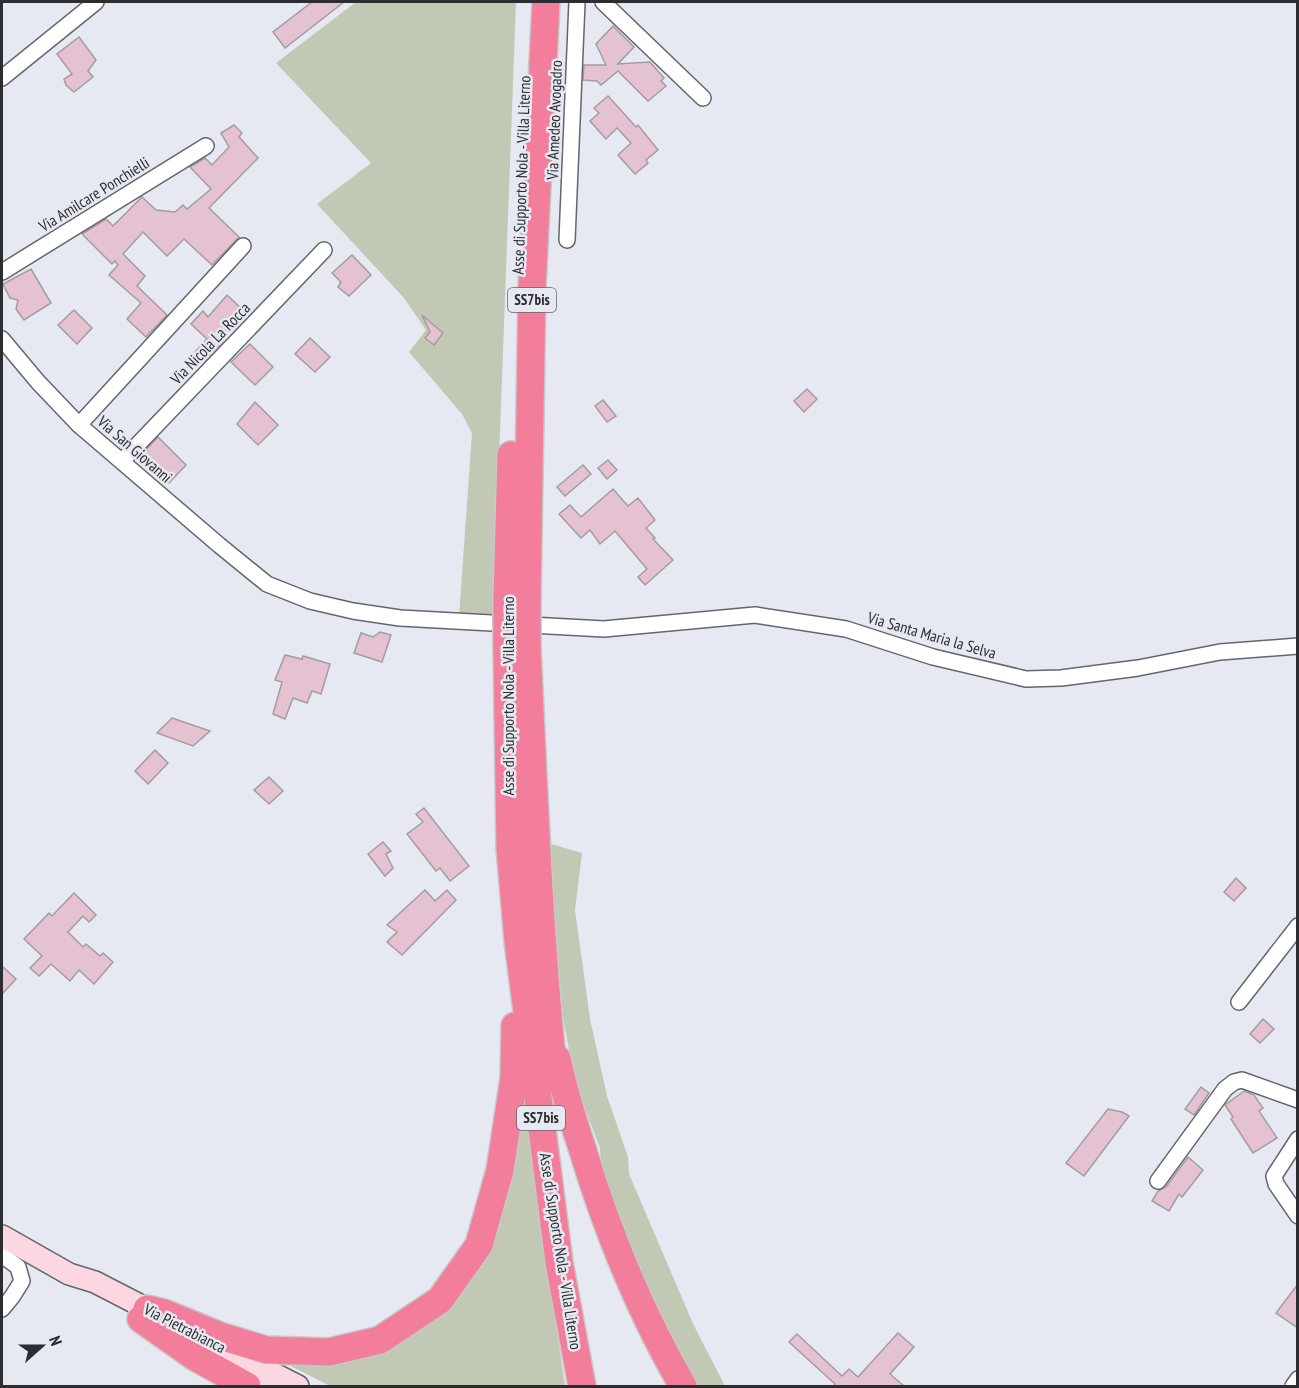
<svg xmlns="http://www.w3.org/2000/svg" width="1299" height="1388" font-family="'PT Sans Narrow',sans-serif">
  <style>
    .green { fill: #c1c8b4 }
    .building { fill: #e4c2d2; stroke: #a59ba0; stroke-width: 1.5 }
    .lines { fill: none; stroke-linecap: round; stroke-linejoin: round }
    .street-casing { stroke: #63666e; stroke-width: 18 }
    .secondary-casing { stroke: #63666e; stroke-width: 24 }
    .highway-casing { stroke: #c8c8c9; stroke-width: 30 }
    .street { stroke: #fff; stroke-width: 15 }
    .secondary { stroke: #fbd8e1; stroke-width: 21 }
    .highway { stroke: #f37e9c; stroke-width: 27 }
    .highway-bridge-casing { stroke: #c8c8c9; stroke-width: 30; stroke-linecap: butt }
    .highway-bridge { stroke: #f37e9c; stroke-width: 27 }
    .labels { text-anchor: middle; stroke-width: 5; stroke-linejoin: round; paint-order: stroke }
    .shield { fill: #e6e9f2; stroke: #64656a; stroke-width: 1.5 }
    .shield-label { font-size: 15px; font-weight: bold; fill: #2c2d30 }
    .street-label { font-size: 16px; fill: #2c2d30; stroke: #e6e9f2 }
  </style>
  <rect width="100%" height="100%" fill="#e6e9f2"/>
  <!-- green -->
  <g class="green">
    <path d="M356,2H516L493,619L459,617L472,433L462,414L409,352L426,330L404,298L317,204L371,163L276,63Z"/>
    <path d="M548,843L582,853L575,910L590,1019L607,1096L628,1157L629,1174L694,1326L725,1386H694L662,1331L603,1185L600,1148L575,1082L563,1017Z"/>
    <path d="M521,1086L565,1386H330L285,1363L451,1300Z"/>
  </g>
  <!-- building -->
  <g class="building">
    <path d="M312,2H344L285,48L273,32Z"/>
    <path d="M613,26L634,47L618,64L650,62L664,78L661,81L666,86L648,101L618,71L601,85L597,81L583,80L584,65H606L596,44Z"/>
    <path d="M79,37L96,60L88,71L93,77L74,92L66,85L64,79L72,74L57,54Z"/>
    <path d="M608,96L636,127L638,125L658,150L646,160L648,163L635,174L618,155L631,143L617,128L606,139L590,121L599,113L594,108Z"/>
    <path d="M234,125L242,133L239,137L258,158L209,208L239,237L212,265L184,239L167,256L143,232L123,254L145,276L137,286L167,315L146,337L127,319L141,303L109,275L118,265L115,261L112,264L82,234L106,219L113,226L142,197L156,210L175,212L183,205L187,209L211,189L190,167L205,158L212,165L229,147L221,133Z"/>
    <path d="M352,255L371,275L349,296L338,287L341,282L332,273Z"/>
    <path d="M31,269L51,303L24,320L16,309L18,300L10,298L3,284Z"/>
    <path d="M227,295L244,311L219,338L223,341L204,361L195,352L207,339L191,324L203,311L208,317Z"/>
    <path d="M74,310L92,328L77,344L58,325Z"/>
    <path d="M422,315L443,333L434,345L425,338L430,332Z"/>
    <path d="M310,338L330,357L315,372L295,354Z"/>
    <path d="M250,344L273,367L255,385L231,362Z"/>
    <path d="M807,389L817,399L804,412L794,401Z"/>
    <path d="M603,400L616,416L607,422L595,406Z"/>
    <path d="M255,402L278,425L258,445L237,424Z"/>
    <path d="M158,437L186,465L169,483L139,457Z"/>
    <path d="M608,460L617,470L607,479L598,468Z"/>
    <path d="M583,465L591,474L565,496L557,487Z"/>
    <path d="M613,489L628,506L638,498L655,520L646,528L655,538L653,539L673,560L645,585L638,577L647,569L615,531L600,544L590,530L581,538L559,514L570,505L581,517Z"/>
    <path d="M380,632L391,635L382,662L354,653L361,633L373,637Z"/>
    <path d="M285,655L302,659L303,656L330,664L321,694L312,691L307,703L293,698L285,719L273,714L282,682L275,680Z"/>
    <path d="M172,718L210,731L193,746L157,733Z"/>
    <path d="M155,750L168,763L148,784L135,771Z"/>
    <path d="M269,777L283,791L269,804L254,790Z"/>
    <path d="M424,808L469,866L450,881L440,868L436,871L407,834L423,822L416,814Z"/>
    <path d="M383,842L391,851L386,854L393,868L385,876L368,854Z"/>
    <path d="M1236,878L1246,888L1234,901L1224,892Z"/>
    <path d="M425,890L435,901L447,890L456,900L402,955L387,942L397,932L387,925Z"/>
    <path d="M74,893L96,915L89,922L83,916L68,932L83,947L86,944L100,956L103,953L113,962L94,984L79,970L70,981L51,964L39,976L30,968L42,956L24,939L49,913L52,916Z"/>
    <path d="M2,966L16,979L2,994Z"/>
    <path d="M1263,1019L1274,1029L1260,1043L1250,1034Z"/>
    <path d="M1201,1087L1209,1093L1194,1115L1185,1109Z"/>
    <path d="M1244,1091L1254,1095L1263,1108L1259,1111L1277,1138L1253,1153L1231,1119L1233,1117L1225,1105Z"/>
    <path d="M1108,1109L1122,1112L1129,1116L1084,1176L1066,1163Z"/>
    <path d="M1188,1157L1203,1170L1182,1197L1179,1194L1169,1211L1152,1201L1158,1191L1166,1187Z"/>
    <path d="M1298,1284V1328L1276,1313Z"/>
    <path d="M898,1333L914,1347L890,1374L904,1386H833L835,1384L789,1342L797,1334L842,1376L849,1369L858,1377Z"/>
  </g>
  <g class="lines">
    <!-- street casing -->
    <g class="street-casing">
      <g id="street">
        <path d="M603,2L703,98"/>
        <path d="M2,78L96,2"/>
        <path d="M567,240L577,2"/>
        <path d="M2,272L206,146"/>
        <path d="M2,339L38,382L79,425L219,545L267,584L310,601L353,611L400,618L604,629L755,615L846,629L933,657L1026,679L1061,678L1138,668L1220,652L1298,646"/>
        <path d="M79,425L243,246"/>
        <path d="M122,461L324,250"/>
        <path d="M1239,1002L1298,926"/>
        <path d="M1298,1139L1274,1176L1276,1184L1298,1216"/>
        <path d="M1158,1181L1225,1089L1234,1082L1242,1080L1298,1100"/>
        <path d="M2,1255L18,1267L22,1281L12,1297L2,1309"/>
        <path d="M1293,1386L1298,1379"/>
      </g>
    </g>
    <!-- secondary casing -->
    <g class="secondary-casing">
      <g id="secondary">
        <path d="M2,1236L69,1274L95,1282L159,1315"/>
        <path d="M214,1343L298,1386"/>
        <path d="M235,1371L264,1386"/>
      </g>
    </g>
    <!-- highway casing -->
    <g class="highway-casing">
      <g id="highway">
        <path d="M507,599L511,455"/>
        <path d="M527,599L532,288L546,2"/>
        <path d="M507,647L510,848L518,941L559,1262L582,1386"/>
        <path d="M527,648C534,791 539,935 554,1078"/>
        <path d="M557,1059C564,1090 573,1121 583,1151C608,1233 640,1312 683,1386"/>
        <path d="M147,1309L164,1313L220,1336L266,1350L329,1352L380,1340L440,1300L479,1245L500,1170L514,1078L515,1026"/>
        <path d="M141,1319L195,1357L247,1386"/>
      </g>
    </g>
    <!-- street -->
    <use href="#street" class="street"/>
    <!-- secondary -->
    <use href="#secondary" class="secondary"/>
    <!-- highway -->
    <use href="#highway" class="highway"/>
    <!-- highway-bridge casing -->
    <g class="highway-bridge-casing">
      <g id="highway-bridge">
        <path d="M507,647V599"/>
        <path d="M527,648V599"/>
      </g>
    </g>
    <!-- highway-bridge -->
    <use href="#highway-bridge" class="highway-bridge"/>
  </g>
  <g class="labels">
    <!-- shield labels -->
    <g class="shield">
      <rect x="508" y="288" width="48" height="24" rx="4.5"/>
      <rect x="517" y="1106" width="48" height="24" rx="4.5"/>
    </g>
    <g class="shield-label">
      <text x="532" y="305">SS7bis</text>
      <text x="541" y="1123">SS7bis</text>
    </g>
    <!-- street labels -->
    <g class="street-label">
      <text transform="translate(554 120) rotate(-88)" y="6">Via Amedeo Avogadro</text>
      <text transform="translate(521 175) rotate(-88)" y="6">Asse di Supporto Nola - Villa Literno</text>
      <text transform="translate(94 194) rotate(-32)" y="6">Via Amilcare Ponchielli</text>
      <text transform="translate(210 343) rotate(-46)" y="6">Via Nicola La Rocca</text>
      <text transform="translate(135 449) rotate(41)" y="6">Via San Giovanni</text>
      <text transform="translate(932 635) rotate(16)" y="6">Via Santa Maria la Selva</text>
      <text transform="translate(508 696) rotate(-90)" y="6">Asse di Supporto Nola - Villa Literno</text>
      <text transform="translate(561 1251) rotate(81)" y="6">Asse di Supporto Nola - Villa Literno</text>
      <text transform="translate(185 1328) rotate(27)" y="6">Via Pietrabianca</text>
    </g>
  </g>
  <!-- border -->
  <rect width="1299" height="1388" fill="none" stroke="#2c2d30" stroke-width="6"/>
  <!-- north arrow -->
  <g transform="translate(42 1346) rotate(69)" stroke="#e6e9f2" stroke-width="4.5" paint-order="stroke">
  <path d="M0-4.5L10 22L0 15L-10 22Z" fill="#2c2d30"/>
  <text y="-9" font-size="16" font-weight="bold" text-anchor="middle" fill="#2c2d30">N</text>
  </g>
</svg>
